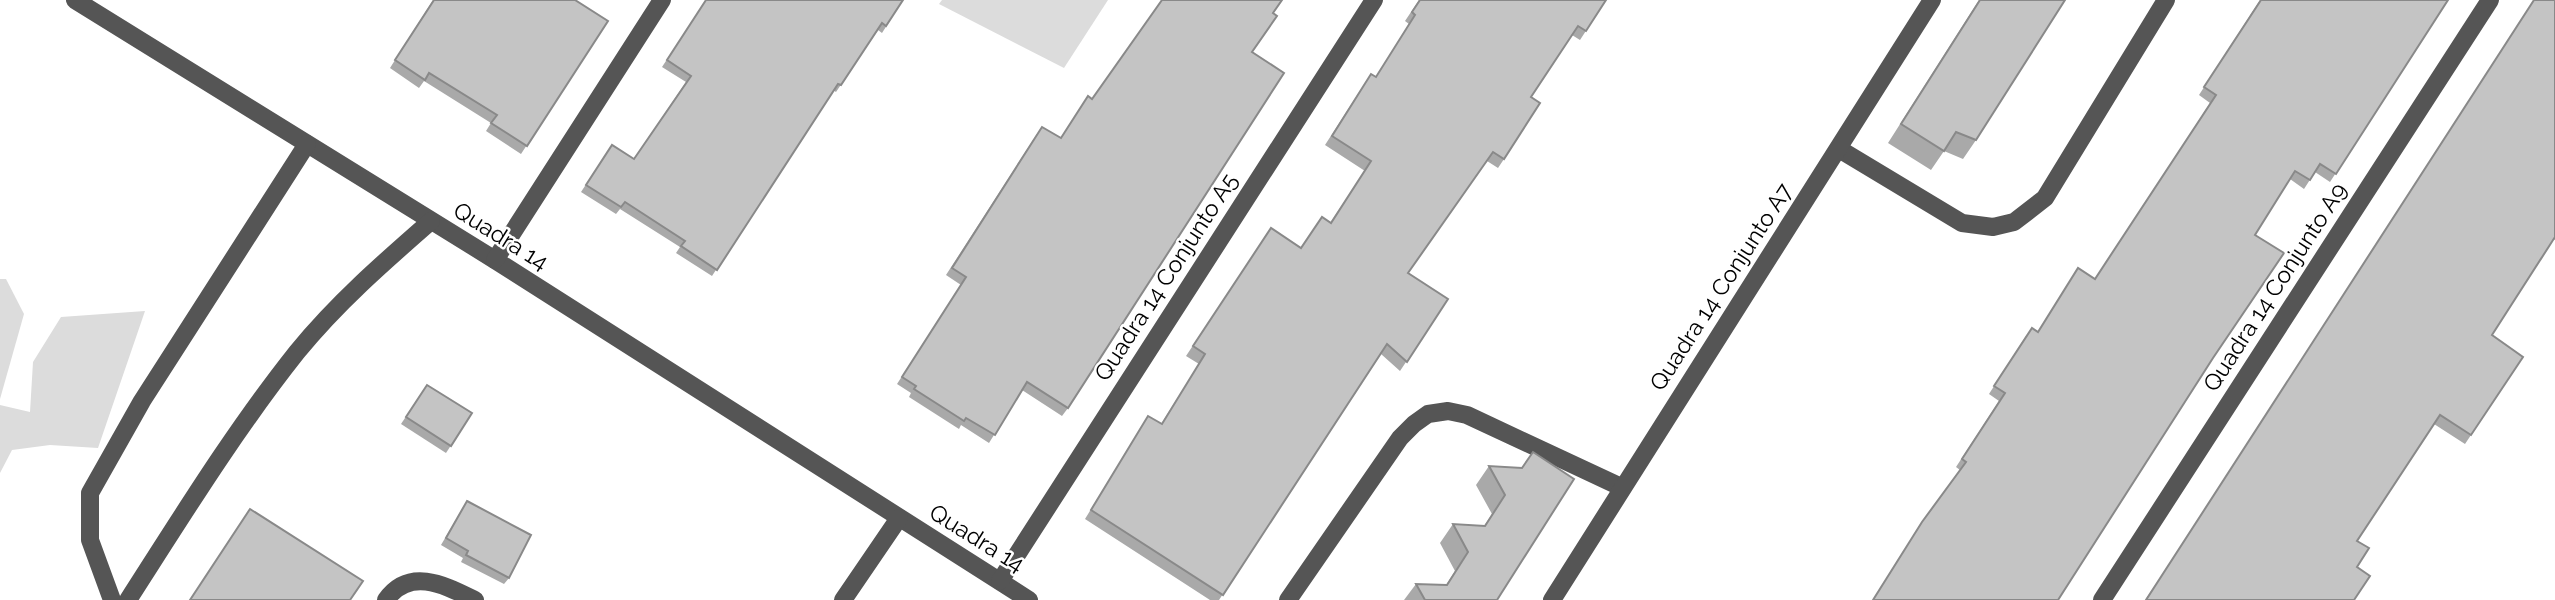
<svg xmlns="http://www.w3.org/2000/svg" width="2555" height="600" font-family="Raleway,sans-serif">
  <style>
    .green { fill: #dcdcdc }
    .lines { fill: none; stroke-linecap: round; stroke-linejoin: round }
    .minor { stroke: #555; stroke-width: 18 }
    .wall { fill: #a9a9a9 }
    .building { fill: #c4c4c4; stroke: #898989; stroke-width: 2 }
    .labels { text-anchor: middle; stroke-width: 5; stroke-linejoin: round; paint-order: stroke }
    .street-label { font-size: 23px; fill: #000; stroke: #fff }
  </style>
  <rect width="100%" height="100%" fill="#fff"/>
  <!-- green -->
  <g class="green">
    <path d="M942,0H1108L1064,68L939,4Z"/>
    <path d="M0,279H6L24,314L0,399Z"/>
    <path d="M145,311L98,448L50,445L12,450L0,473V405L30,412L33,362L61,317Z"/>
  </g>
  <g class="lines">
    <!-- minor -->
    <g class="minor">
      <path d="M75,0L495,260L1029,600"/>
      <path d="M1839,149L1962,223L1993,227L2014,222L2045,198L2166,0"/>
      <path d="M495,260L662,0"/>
      <path d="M1000,581L1374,0"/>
      <path d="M112,600L90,540V493L142,401L307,144"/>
      <path d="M128,600C182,516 235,430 297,352C337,303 384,262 431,221"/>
      <path d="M386,600C410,566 446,586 475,600"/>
      <path d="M843,600L899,518"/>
      <path d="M1288,600L1400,438L1414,424L1428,414L1448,411L1467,415L1621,487"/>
      <path d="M1552,600L1932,0"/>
      <path d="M2102,600L2490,0"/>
    </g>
  </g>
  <!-- wall -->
  <g class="wall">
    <path d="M433,0L608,21L521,154L486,131L491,123L424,81L419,88L390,68Z"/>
    <path d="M706,0H903L882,33L878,30L836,92L833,90L712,276L676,253L680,247L620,209L616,214L581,192L612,145L634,159L686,82L662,67Z"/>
    <path d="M1419,0H1606L1580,40L1572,35L1531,97L1504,159L1498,168L1487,161L1408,273L1448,299L1400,371L1381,354L1219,600H1210L1085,519L1148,416L1161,424L1199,364L1186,356L1271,228L1301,248L1330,223L1365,171L1325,145L1365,83L1376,77L1409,24L1405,21Z"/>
    <path d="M1979,0H2065L1976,140L1963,159L1944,151L1931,170L1888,143Z"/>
    <path d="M2260,0H2448L2330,182L2315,172L2304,189L2290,179L2255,235L2213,358L1960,470L1956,467L1999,401L1989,394L2026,336L2038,331L2095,279L2170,166L2210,103L2199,95Z"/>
    <path d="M2555,0V240L2553,239L2492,335L2471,435L2465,444L2434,424L2145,600Z"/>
    <path d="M1273,13L1068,408L1062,416L1022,390L989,443L961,425L959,429L909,397L911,393L897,384L961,285L946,275L1037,134L1061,138Z"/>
    <path d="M427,385L472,413L446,453L401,424Z"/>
    <path d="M1533,452L1497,600H1404L1416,584L1446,585L1455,571L1440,543L1453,524L1484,526L1492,514L1476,485L1489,466L1522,468Z"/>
    <path d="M467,501L509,578L504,584L461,562L463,558L441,545Z"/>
  </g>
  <!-- building -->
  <g class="building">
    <path d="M434,0H575L608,21L527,146L491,123L497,115L429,73L425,80L395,60Z"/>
    <path d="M706,0H903L886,26L882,23L841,85L838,84L717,270L681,246L685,241L625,202L621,207L586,185L612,145L634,159L691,76L667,60Z"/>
    <path d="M1162,0H1282L1273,13L1277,16L1252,52L1284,73L1068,408L1027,382L995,435L966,418L964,421L914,389L916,386L902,377L966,277L952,268L1042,127L1061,138L1088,96L1092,99Z"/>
    <path d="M1420,0H1606L1586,31L1578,26L1531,97L1540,103L1504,159L1493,152L1408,273L1448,299L1407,362L1387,344L1223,595L1091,510L1148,416L1162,424L1205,354L1193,346L1271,228L1301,248L1322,217L1331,223L1371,161L1332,136L1371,74L1376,77L1415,15L1412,12Z"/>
    <path d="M1980,0H2065L1976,140L1956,132L1944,151L1901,124Z"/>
    <path d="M2261,0H2448L2336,174L2320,164L2310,180L2295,171L2255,235L2284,253L2213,358L2058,600H1873L1922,522L1966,462L1962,459L2005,393L1994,386L2032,328L2038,332L2078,268L2095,279L2216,95L2204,87Z"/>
    <path d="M2534,0H2555V237L2492,335L2523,357L2471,435L2440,415L2357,541L2369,548L2357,567L2370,576L2354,600H2146Z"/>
    <path d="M427,385L472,413L451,446L406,417Z"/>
    <path d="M1533,452L1574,479L1497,600H1425L1416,584L1447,585L1468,552L1453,524L1485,526L1505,495L1489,466L1522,468Z"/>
    <path d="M467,501L531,535L509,578L466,555L468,551L446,538Z"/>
    <path d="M250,509L363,581L350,600H190Z"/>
  </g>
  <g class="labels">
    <!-- street labels -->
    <g class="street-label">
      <text transform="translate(501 236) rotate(32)" y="8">Quadra 14</text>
      <text transform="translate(1166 277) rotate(-57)" y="8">Quadra 14 Conjunto A5</text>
      <text transform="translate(1721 287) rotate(-57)" y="8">Quadra 14 Conjunto A7</text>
      <text transform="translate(2275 287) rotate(-57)" y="8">Quadra 14 Conjunto A9</text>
      <text transform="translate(977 538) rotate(32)" y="8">Quadra 14</text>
    </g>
  </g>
</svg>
